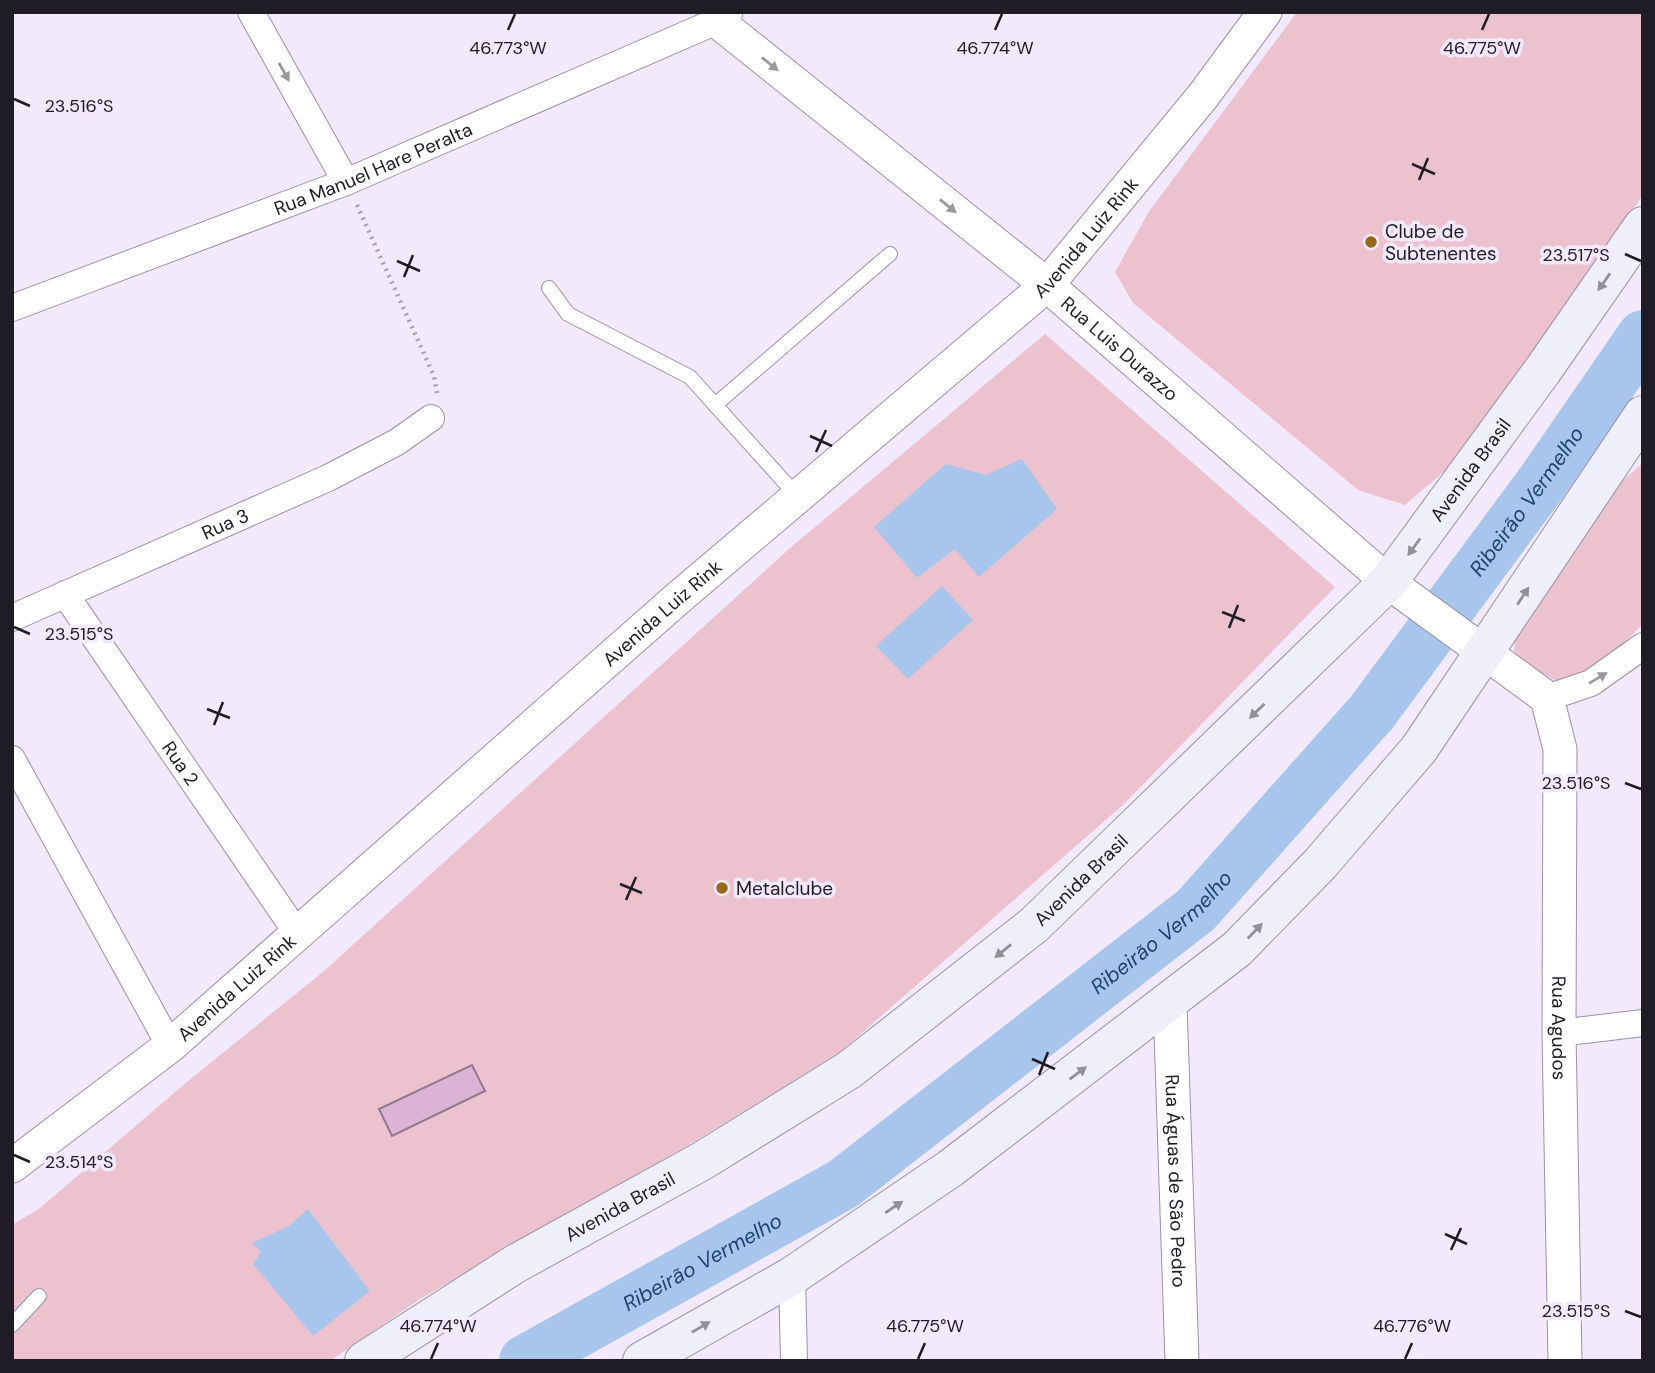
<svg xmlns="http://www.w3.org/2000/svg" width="1655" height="1373" font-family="'DM Sans',sans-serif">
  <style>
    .green { fill: #edc2cf }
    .water { fill: #a8c5ec }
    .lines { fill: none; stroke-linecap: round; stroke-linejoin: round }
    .river { stroke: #a8c5ec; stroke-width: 52 }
    .building { fill: #dcb3d4; stroke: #8f7a8b; stroke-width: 2 }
    .service-casing { stroke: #9b90a8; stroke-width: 16 }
    .minor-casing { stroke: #9b90a8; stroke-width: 28 }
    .tertiary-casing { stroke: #9b90a8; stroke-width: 35 }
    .secondary-casing { stroke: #9b90a8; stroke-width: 40 }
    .path { stroke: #a79faf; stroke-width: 4.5; stroke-dasharray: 2 5; stroke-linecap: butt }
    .service { stroke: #fff; stroke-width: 14 }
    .minor { stroke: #fff; stroke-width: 26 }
    .tertiary { stroke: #fff; stroke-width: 33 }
    .secondary { stroke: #eeeffa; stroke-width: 38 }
    .oneway { fill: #9b999d }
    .oneway2 { fill: #91909a }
    .ticks { fill: none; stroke: #201c25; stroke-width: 2.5 }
    .poi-dot { fill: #98681a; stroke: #f3e9fd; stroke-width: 2.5 }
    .labels { text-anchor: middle; stroke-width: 7; stroke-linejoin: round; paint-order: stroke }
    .street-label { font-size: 19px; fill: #201c25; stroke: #f3e9fd }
    .poi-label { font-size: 19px; fill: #201c25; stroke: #f3e9fd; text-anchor: start }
    .water-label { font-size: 21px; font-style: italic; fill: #1e4373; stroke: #f3e9fd }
    .ticks-label { font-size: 18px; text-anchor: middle; fill: #201c25; stroke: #f3e9fd; stroke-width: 7; stroke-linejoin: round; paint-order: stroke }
  </style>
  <rect width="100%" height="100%" fill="#f3e9fd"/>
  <!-- green -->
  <g class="green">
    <path d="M1297,12H1643V195L1459,459L1405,505L1358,490L1133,303L1115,272L1148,213Z"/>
    <path d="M1045,334L1335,587L1124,804L840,1052L687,1146L420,1299L330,1361H12V1225L40,1208L182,1086L324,971L789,549Z"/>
    <path d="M1643,463V624L1609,658L1564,685L1514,658L1515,630L1621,482Z"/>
  </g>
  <!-- water -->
  <g class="water">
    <path d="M1022,459L1057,509L979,577L955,549L917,578L874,527L946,464L986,475Z"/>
    <path d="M942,586L973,620L908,679L876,646Z"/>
    <path d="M308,1209L370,1291L313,1336L253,1264L261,1252L252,1243L289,1226Z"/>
  </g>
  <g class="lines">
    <!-- river -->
    <path class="river" id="s1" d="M525,1361L843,1184L1196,910L1372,712L1543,481L1643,336"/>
  </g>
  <!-- building -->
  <path class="building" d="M472,1065L485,1091L392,1136L379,1109Z"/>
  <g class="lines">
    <!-- service casing -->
    <g class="service-casing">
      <g id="service">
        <path d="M549,288L568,314L690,377L797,496"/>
        <path d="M715,405L890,254"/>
        <path d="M12,1325L39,1296"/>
      </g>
    </g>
    <!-- minor casing -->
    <g class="minor-casing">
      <g id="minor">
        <path d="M251,12L346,182"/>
        <path id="s2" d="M12,308L346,182L717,21"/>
        <path id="s3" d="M65,594L297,933"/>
        <path id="s4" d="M12,618L328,478L397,442L431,418"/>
        <path d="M1547,698L1591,683L1643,646"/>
        <path d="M12,759L170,1046"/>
        <path d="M1559,1033L1643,1023"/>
        <path d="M792,1276L794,1361"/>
      </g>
    </g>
    <!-- tertiary casing -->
    <g class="tertiary-casing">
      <g id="tertiary">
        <path id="s5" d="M726,12L717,21L1047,285L1388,582L1547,698L1560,749L1559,1033L1565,1361"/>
        <path id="s6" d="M1170,1003L1182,1361"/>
        <path id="s7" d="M12,1166L170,1046L677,599L1047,285L1203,96L1265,12"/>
      </g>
    </g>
    <!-- secondary casing -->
    <g class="secondary-casing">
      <g id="secondary">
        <path id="s8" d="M364,1361L515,1264L702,1161L849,1070L1034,925L1388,582L1543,370L1643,226"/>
        <path d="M642,1361L792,1276L951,1168L1237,949L1320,864L1419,749L1643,415"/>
      </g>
    </g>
    <!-- path -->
    <path class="path" d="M357,205L434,376L437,393"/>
    <!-- service -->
    <use href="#service" class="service"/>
    <!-- minor -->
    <use href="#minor" class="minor"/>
    <!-- tertiary -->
    <use href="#tertiary" class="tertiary"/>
    <!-- secondary -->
    <use href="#secondary" class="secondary"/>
  </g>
  <!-- one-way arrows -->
  <defs><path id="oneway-solid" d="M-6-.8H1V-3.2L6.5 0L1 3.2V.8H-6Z" transform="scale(1.75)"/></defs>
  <g class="oneway">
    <use href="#oneway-solid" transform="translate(770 64) rotate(39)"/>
    <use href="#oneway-solid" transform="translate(284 72) rotate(61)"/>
    <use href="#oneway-solid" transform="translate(948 206) rotate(39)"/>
    <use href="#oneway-solid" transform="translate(1598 678) rotate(-31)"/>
  </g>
  <g class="oneway2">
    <use href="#oneway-solid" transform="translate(1604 282) rotate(125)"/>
    <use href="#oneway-solid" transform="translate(1414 547) rotate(126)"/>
    <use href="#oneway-solid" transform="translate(1523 596) rotate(-57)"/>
    <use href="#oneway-solid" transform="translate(1257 711) rotate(136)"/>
    <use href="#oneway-solid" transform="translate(1255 931) rotate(-46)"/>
    <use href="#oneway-solid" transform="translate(1003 951) rotate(141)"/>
    <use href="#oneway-solid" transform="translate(1078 1073) rotate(-37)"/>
    <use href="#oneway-solid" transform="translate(894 1207) rotate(-34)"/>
    <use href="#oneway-solid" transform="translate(701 1327) rotate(-30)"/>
  </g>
  <!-- ticks -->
  <path class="ticks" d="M508,30L515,14M995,30L1002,14M1482,30L1489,14M14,99L30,106M1412,164L1435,174M1419,180L1428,158M1625,254L1641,261M397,261L420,271M404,277L413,255M810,436L832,446M816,452L826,430M1222,612L1245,621M14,627L30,634M1229,628L1238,605M207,709L230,718M214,725L223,702M1625,783L1641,789M620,884L642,893M626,900L636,877M1032,1059L1055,1069M1039,1075L1048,1052M14,1155L30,1162M1445,1234L1467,1244M1451,1250L1461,1228M1625,1311L1641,1317M431,1359L438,1343M918,1359L925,1343M1405,1359L1412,1343"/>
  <!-- markers -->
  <g class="poi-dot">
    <circle cx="1371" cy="242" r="7"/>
    <circle cx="722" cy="888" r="7"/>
  </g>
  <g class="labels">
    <!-- street labels -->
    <g class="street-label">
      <text dy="7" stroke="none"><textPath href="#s2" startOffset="387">Rua Manuel Hare Peralta</textPath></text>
      <text dy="7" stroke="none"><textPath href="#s7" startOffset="1421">Avenida Luiz Rink</textPath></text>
      <text dy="7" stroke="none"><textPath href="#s5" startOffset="532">Rua Luis Durazzo</textPath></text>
      <text dy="7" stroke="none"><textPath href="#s8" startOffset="1433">Avenida Brasil</textPath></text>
      <text dy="7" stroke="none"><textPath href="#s4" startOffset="233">Rua 3</textPath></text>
      <text dy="7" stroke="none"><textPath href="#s7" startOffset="854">Avenida Luiz Rink</textPath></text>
      <text dy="7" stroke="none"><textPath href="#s3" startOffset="205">Rua 2</textPath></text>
      <text dy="7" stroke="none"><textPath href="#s8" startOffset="866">Avenida Brasil</textPath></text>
      <text dy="7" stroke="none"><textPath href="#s7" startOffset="287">Avenida Luiz Rink</textPath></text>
      <text dy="7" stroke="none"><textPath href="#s5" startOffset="1416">Rua Agudos</textPath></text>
      <text dy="7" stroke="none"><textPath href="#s6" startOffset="178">Rua Águas de São Pedro</textPath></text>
      <text dy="7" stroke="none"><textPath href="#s8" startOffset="299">Avenida Brasil</textPath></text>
    </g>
    <!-- poi labels -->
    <g class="poi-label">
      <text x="1385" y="238">Clube de<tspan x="1385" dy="22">Subtenentes</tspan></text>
      <text x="736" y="895">Metalclube</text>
    </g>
    <!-- water labels -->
    <g class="water-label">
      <text dy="7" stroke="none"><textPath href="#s1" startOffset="1337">Ribeirão Vermelho</textPath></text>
      <text dy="7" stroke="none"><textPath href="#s1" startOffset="770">Ribeirão Vermelho</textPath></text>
      <text dy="7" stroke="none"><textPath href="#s1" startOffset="203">Ribeirão Vermelho</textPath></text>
    </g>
  </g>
  <g class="ticks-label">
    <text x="508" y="54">46.773°W</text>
    <text x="995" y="54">46.774°W</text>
    <text x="1482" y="54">46.775°W</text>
    <text x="79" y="112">23.516°S</text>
    <text x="1576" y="261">23.517°S</text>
    <text x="79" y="640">23.515°S</text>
    <text x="1576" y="789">23.516°S</text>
    <text x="79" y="1168">23.514°S</text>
    <text x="1576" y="1317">23.515°S</text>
    <text x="438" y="1332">46.774°W</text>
    <text x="925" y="1332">46.775°W</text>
    <text x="1412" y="1332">46.776°W</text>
  </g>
  <!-- border -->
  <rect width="1655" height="1373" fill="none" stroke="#201c25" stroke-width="28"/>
</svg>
